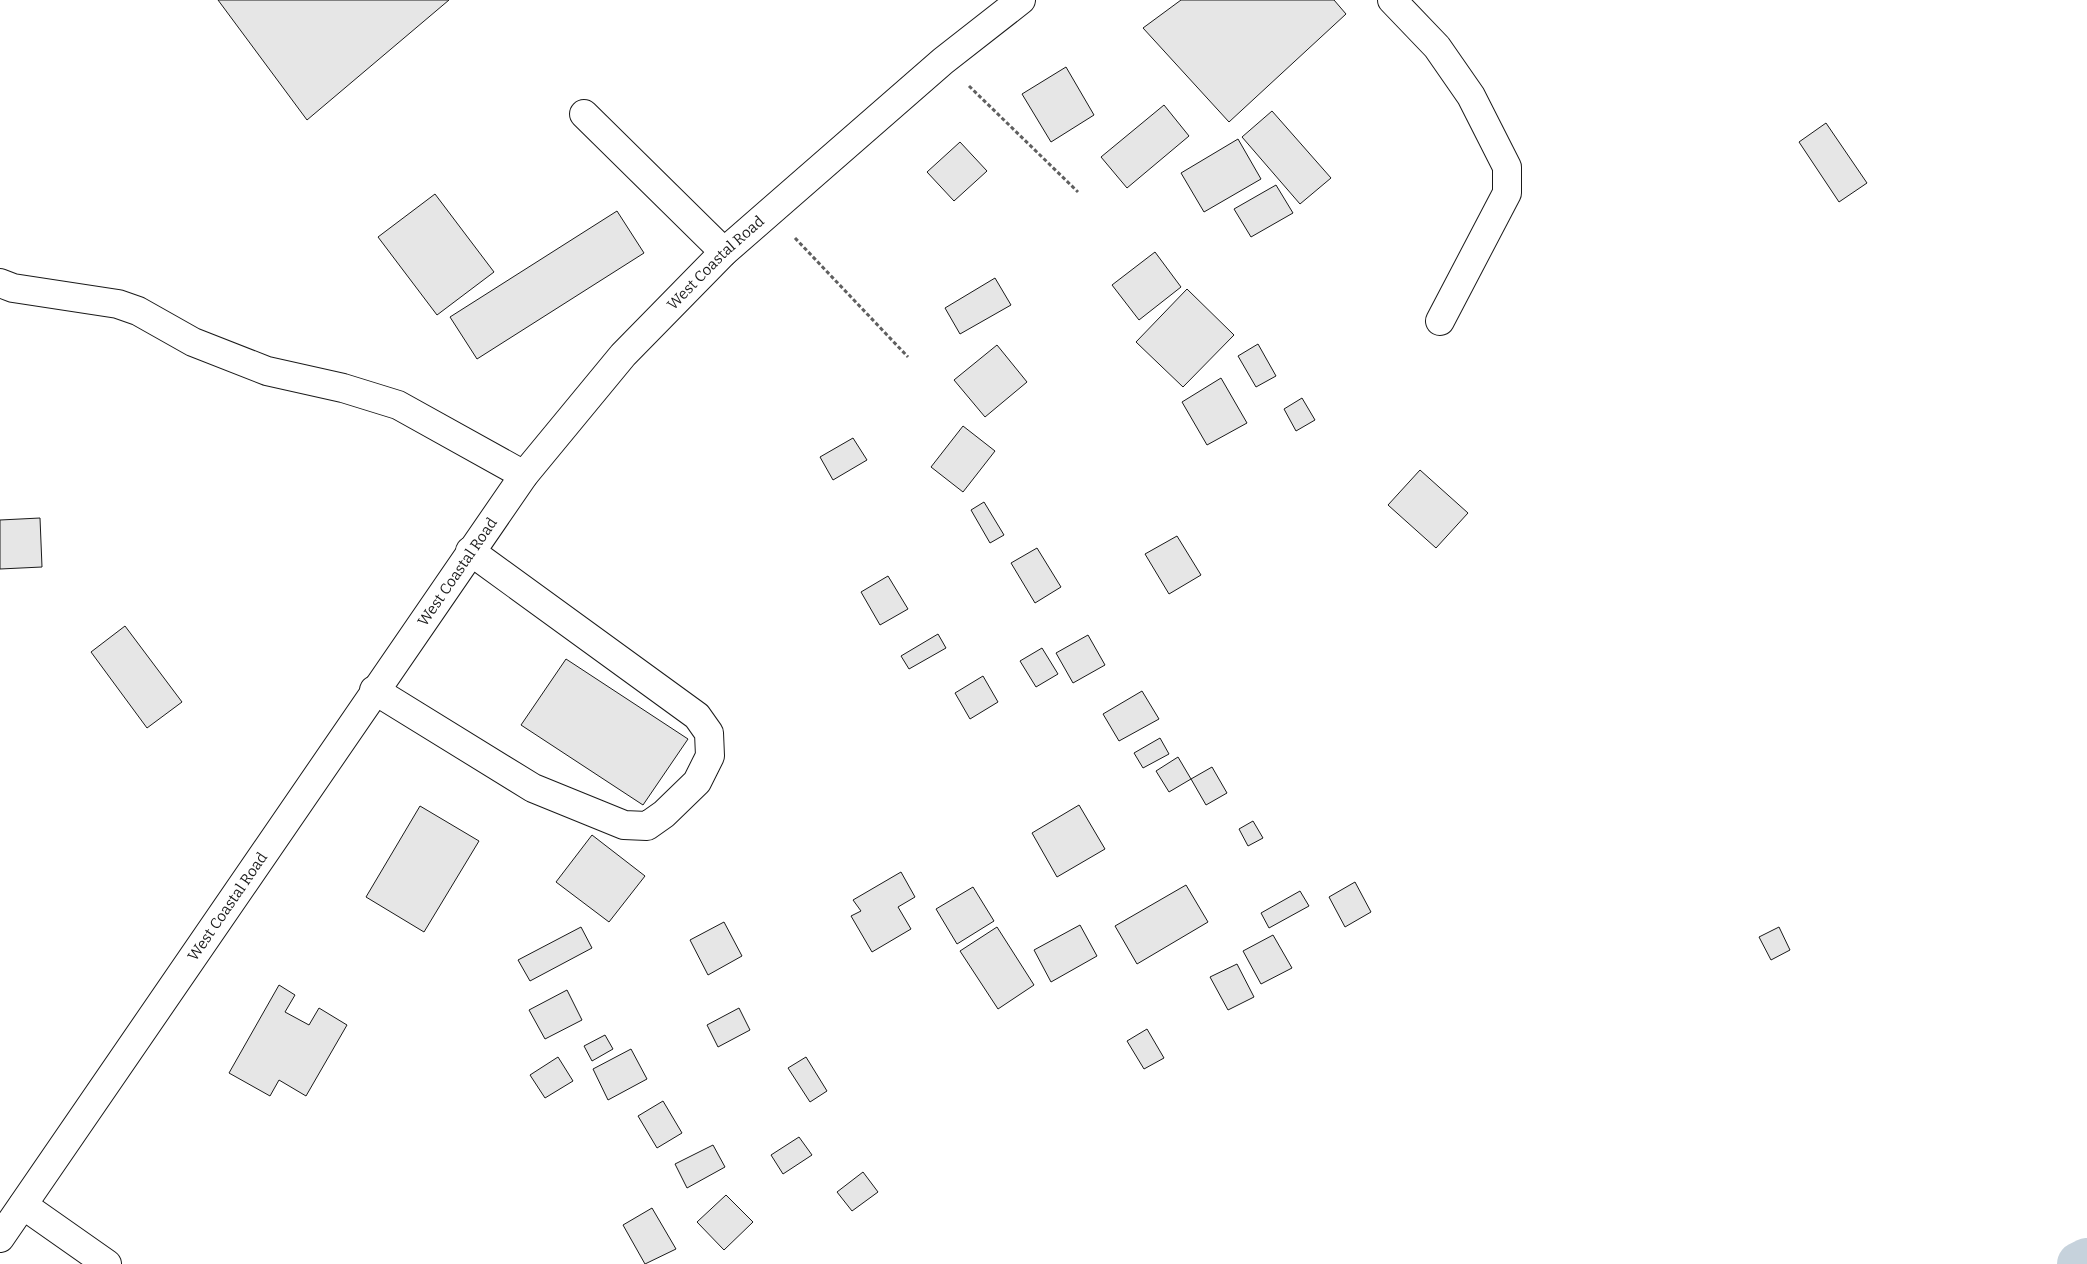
<svg xmlns="http://www.w3.org/2000/svg" width="2087" height="1264" font-family="Bitter,serif">
  <style>
    .lines { fill: none; stroke-linecap: round; stroke-linejoin: round }
    .canal { stroke: #c6d2dc; stroke-width: 44 }
    .building { fill: #e6e6e6; stroke: #1a1a1a }
    .minor-casing { stroke: #1a1a1a; stroke-width: 30 }
    .major-casing { stroke: #1a1a1a; stroke-width: 30 }
    .path { stroke: #5f5f5f; stroke-width: 3; stroke-dasharray: 4 2.5; stroke-linecap: butt }
    .minor { stroke: #fff; stroke-width: 28 }
    .major { stroke: #fff; stroke-width: 28 }
    .labels { text-anchor: middle; stroke-width: 4; stroke-linejoin: round; paint-order: stroke }
    .street-label { font-size: 15px; fill: #1a1a1a; stroke: #fff }
  </style>
  <rect width="100%" height="100%" fill="#fff"/>
  <g class="lines">
    <!-- canal -->
    <path class="canal" d="M2079,1264L2087,1260"/>
  </g>
  <!-- building -->
  <g class="building">
    <path d="M218,0H449L307,120Z"/>
    <path d="M1181,0H1334L1346,14L1229,122L1143,28Z"/>
    <path d="M1066,67L1094,115L1051,142L1022,94Z"/>
    <path d="M1164,105L1189,136L1127,188L1101,157Z"/>
    <path d="M1272,111L1331,178L1300,204L1242,137Z"/>
    <path d="M1826,123L1867,183L1839,202L1799,142Z"/>
    <path d="M1238,139L1261,179L1204,212L1181,173Z"/>
    <path d="M960,142L987,171L954,201L927,172Z"/>
    <path d="M1276,185L1293,213L1251,237L1234,209Z"/>
    <path d="M435,194L494,272L437,315L378,237Z"/>
    <path d="M617,211L644,253L477,359L450,317Z"/>
    <path d="M1155,252L1181,287L1139,320L1112,285Z"/>
    <path d="M995,278L1011,305L960,334L945,308Z"/>
    <path d="M1187,289L1234,335L1183,387L1136,342Z"/>
    <path d="M1258,344L1276,376L1256,387L1238,356Z"/>
    <path d="M997,345L1027,382L985,417L954,380Z"/>
    <path d="M1221,378L1247,423L1207,445L1182,402Z"/>
    <path d="M1302,398L1315,420L1296,431L1284,409Z"/>
    <path d="M963,426L995,451L963,492L931,467Z"/>
    <path d="M853,438L867,460L833,480L820,457Z"/>
    <path d="M1420,470L1468,513L1436,548L1388,505Z"/>
    <path d="M984,502L1004,535L990,543L971,510Z"/>
    <path d="M40,518L42,567L0,569V520Z"/>
    <path d="M1177,536L1201,575L1169,594L1145,554Z"/>
    <path d="M1037,548L1061,587L1035,603L1011,563Z"/>
    <path d="M888,576L908,609L880,625L861,592Z"/>
    <path d="M125,626L182,702L147,728L91,652Z"/>
    <path d="M938,634L946,648L909,669L901,656Z"/>
    <path d="M1088,635L1105,665L1073,683L1056,653Z"/>
    <path d="M1042,648L1058,674L1036,687L1020,661Z"/>
    <path d="M566,659L688,739L643,805L521,725Z"/>
    <path d="M983,676L998,702L970,719L955,693Z"/>
    <path d="M1142,691L1159,719L1119,741L1103,714Z"/>
    <path d="M1160,738L1169,754L1143,768L1134,753Z"/>
    <path d="M1178,757L1191,779L1169,792L1156,771Z"/>
    <path d="M1212,767L1227,793L1206,805L1191,779Z"/>
    <path d="M1079,805L1105,849L1057,877L1032,833Z"/>
    <path d="M420,806L479,841L424,932L366,897Z"/>
    <path d="M1253,821L1263,838L1248,846L1239,829Z"/>
    <path d="M592,835L645,876L609,922L556,882Z"/>
    <path d="M901,872L915,897L898,907L911,929L872,952L851,916L861,911L853,900Z"/>
    <path d="M1355,882L1371,912L1345,927L1329,897Z"/>
    <path d="M1186,885L1208,922L1137,964L1115,926Z"/>
    <path d="M973,887L994,921L957,944L936,909Z"/>
    <path d="M1300,891L1309,906L1269,928L1261,913Z"/>
    <path d="M724,922L742,956L708,975L690,940Z"/>
    <path d="M1080,925L1097,956L1051,982L1034,950Z"/>
    <path d="M581,927L592,948L530,981L518,960Z"/>
    <path d="M997,927L1034,985L998,1009L960,951Z"/>
    <path d="M1779,927L1790,950L1771,960L1759,937Z"/>
    <path d="M1273,935L1292,968L1261,984L1243,951Z"/>
    <path d="M1237,964L1254,997L1228,1010L1210,977Z"/>
    <path d="M279,985L295,995L285,1012L309,1025L319,1008L347,1025L306,1096L279,1080L270,1096L229,1073Z"/>
    <path d="M567,990L582,1020L545,1039L529,1010Z"/>
    <path d="M739,1008L750,1030L718,1047L707,1025Z"/>
    <path d="M1147,1029L1164,1058L1144,1069L1127,1041Z"/>
    <path d="M605,1035L613,1049L592,1061L584,1046Z"/>
    <path d="M631,1049L647,1079L608,1100L593,1069Z"/>
    <path d="M558,1057L573,1081L545,1098L530,1075Z"/>
    <path d="M806,1057L827,1091L810,1102L788,1068Z"/>
    <path d="M663,1101L682,1133L657,1148L638,1116Z"/>
    <path d="M799,1137L812,1155L783,1174L771,1155Z"/>
    <path d="M713,1145L725,1167L687,1188L675,1164Z"/>
    <path d="M863,1172L878,1192L852,1211L837,1192Z"/>
    <path d="M726,1195L753,1222L724,1250L697,1222Z"/>
    <path d="M652,1208L676,1249L645,1264L623,1225Z"/>
  </g>
  <g class="lines">
    <!-- minor casing -->
    <g class="minor-casing">
      <g id="minor">
        <path d="M1392,0L1437,47L1471,96L1507,167V193L1440,321"/>
        <path d="M584,114L724,252"/>
        <path d="M0,283L13,288L118,304L138,311L193,342L267,371L343,388L398,405L524,475"/>
        <path d="M374,690L533,788L624,825L647,826L664,814L697,782L710,756L709,733L697,716L470,551"/>
        <path d="M23,1205L107,1264"/>
      </g>
    </g>
    <!-- major casing -->
    <g class="major-casing">
      <g id="major">
        <path id="s1" d="M0,1238L524,475L623,355L724,252L943,61L1021,0"/>
      </g>
    </g>
    <!-- path -->
    <g class="path">
      <path d="M969,86L1078,192"/>
      <path d="M795,238L908,357"/>
    </g>
    <!-- minor -->
    <use href="#minor" class="minor"/>
    <!-- major -->
    <use href="#major" class="major"/>
  </g>
  <g class="labels">
    <!-- street labels -->
    <g class="street-label">
      <text dy="5" stroke="none"><textPath href="#s1" startOffset="1212">West Coastal Road</textPath></text>
      <text dy="5" stroke="none"><textPath href="#s1" startOffset="808">West Coastal Road</textPath></text>
      <text dy="5" stroke="none"><textPath href="#s1" startOffset="402">West Coastal Road</textPath></text>
    </g>
  </g>
</svg>
